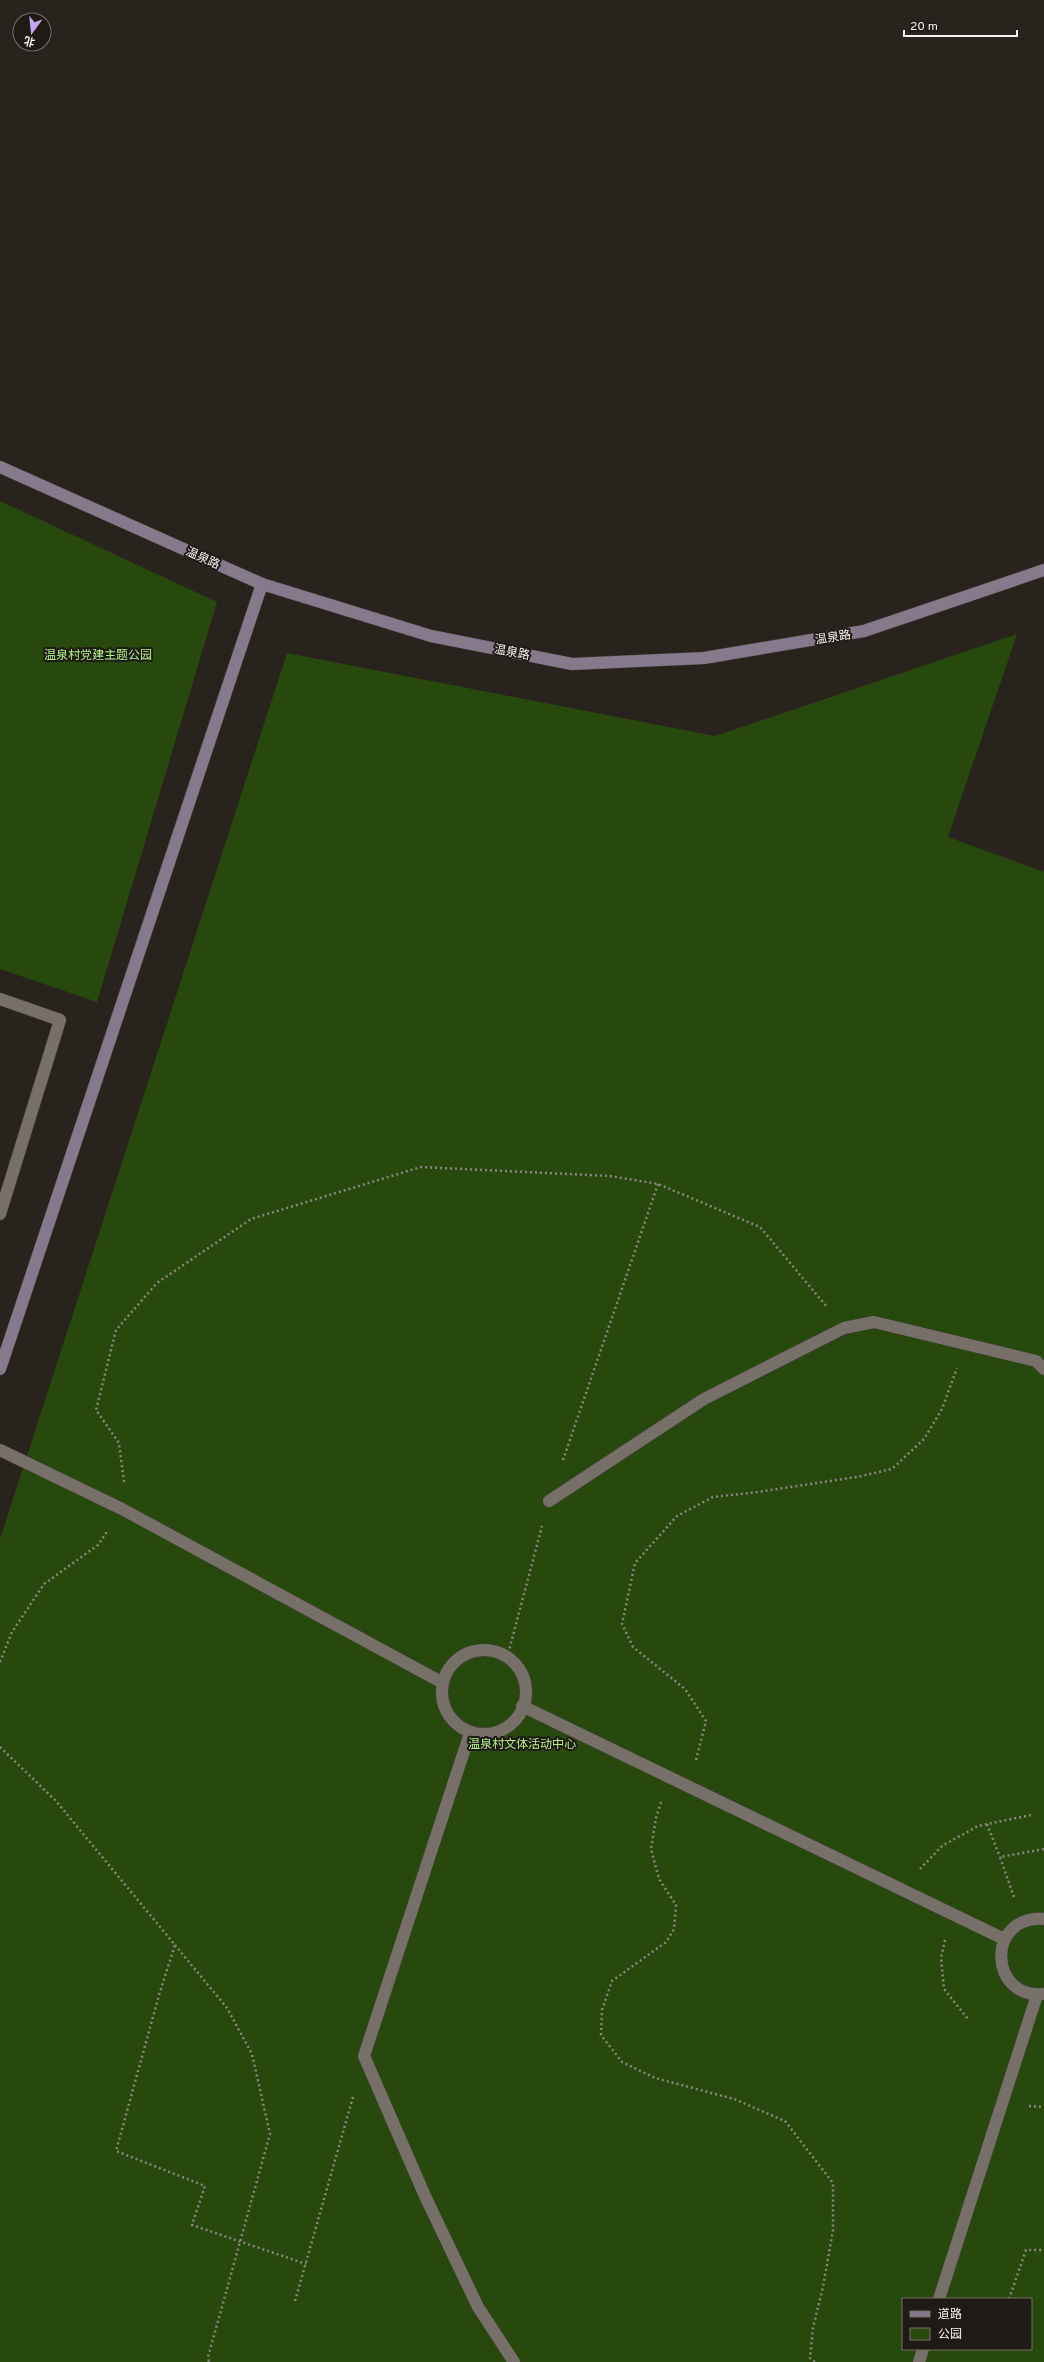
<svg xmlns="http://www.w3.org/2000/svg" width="1044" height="2362" font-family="Overpass,'Noto Sans SC',sans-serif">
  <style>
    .green { fill: #28490d; fill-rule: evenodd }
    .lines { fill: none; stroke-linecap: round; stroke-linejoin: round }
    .lane-casing { stroke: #443f3b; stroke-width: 13 }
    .secondary-casing { stroke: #443f3b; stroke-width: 13 }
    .path { stroke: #8b8682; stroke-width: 2.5; stroke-dasharray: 2 3; stroke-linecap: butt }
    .lane { stroke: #777069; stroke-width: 12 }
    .secondary { stroke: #86798c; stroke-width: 12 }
    .labels { text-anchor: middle; stroke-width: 4; stroke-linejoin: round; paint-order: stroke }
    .street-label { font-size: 12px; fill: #f6f2ef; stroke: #1f1a15 }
    .park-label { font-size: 12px; fill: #b0f187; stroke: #1f1a15 }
  </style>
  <rect width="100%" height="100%" fill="#29231e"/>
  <!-- green -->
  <g class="green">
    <path d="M0,501L217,602L97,1002L0,969Z"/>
    <path d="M1017,634L948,837L1044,872V2362H0V1539L287,653L715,736ZM903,2299H1031V2349H903Z"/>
  </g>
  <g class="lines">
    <!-- lane casing -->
    <g class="lane-casing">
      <g id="lane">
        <path d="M0,999L60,1020L0,1214"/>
        <path d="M0,1450L122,1509L443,1683"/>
        <path d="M549,1501L704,1399L844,1328L874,1322L1036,1361L1044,1369"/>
        <circle cx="484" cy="1692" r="42"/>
        <path d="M522,1706L1004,1939"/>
        <path d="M470,1733L364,2056L425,2196L478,2307L514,2362"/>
        <path d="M1044,1919C985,1915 989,2000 1044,1994"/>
        <path d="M939,2299L1037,1995"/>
        <path d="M919,2362L923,2349"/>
      </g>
    </g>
    <!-- secondary casing -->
    <g class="secondary-casing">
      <g id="secondary">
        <path d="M0,467L262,584L431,636L572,664L704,658L864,631L1044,570"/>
        <path d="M0,1369L262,584"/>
      </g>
    </g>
    <!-- path -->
    <g class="path">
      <path d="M563,1460L658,1184"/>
      <path d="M124,1482L119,1443L96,1410L116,1330L157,1283L251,1219L421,1167L610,1176L658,1184L760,1227L827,1307"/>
      <path d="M507,1658L542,1526"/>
      <path d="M0,1662L12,1632L44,1584L98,1545L108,1530"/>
      <path d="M0,1747L56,1801L175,1945L159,1995L116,2151L205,2186L192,2225L306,2264"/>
      <path d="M696,1760L706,1721L685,1689L633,1647L622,1624L635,1563L677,1516L713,1497L758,1492L857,1477L892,1469L924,1439L942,1409L957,1368"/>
      <path d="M661,1802L656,1818L651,1849L659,1879L676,1905L674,1929L666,1942L612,1981L602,2010L601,2035L622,2062L655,2078L734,2099L785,2121L833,2183V2230L823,2287L813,2328L810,2358L815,2362"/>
      <path d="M987,1824L1000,1857"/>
      <path d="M920,1869L942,1846L978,1826L1031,1815"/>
      <path d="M1014,1897L1000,1857L1044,1849"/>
      <path d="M945,1940L941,1958L944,1989L968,2019"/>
      <path d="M175,1945L227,2008L252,2054L270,2134L208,2357L209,2362"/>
      <path d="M1029,2106L1044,2107"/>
      <path d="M1009,2299L1026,2250H1044"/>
      <path d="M295,2301L353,2097"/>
    </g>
    <!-- lane -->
    <use href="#lane" class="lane"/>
    <!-- secondary -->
    <use href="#secondary" class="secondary"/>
  </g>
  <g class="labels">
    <!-- street labels -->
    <g class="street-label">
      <text transform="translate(203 558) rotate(24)" y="4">温泉路</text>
      <text transform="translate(833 637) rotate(-9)" y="4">温泉路</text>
      <text transform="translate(512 652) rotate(11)" y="4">温泉路</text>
    </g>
    <!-- park labels -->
    <g class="park-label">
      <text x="98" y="659">温泉村党建主题公园</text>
      <text x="522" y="1748">温泉村文体活动中心</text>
    </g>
  </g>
  <!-- legend -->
  <rect x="902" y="2298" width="130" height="52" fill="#1f1a15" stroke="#75706c"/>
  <rect x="910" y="2311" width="20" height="6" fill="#86798c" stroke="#75706c"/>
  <text x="938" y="2318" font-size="12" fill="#f6f2ef">道路</text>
  <rect x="910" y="2328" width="20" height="12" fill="#28490d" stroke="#75706c"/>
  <text x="938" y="2338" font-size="12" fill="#f6f2ef">公园</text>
  <!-- north arrow -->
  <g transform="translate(32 32) rotate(195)"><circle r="19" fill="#1f1a15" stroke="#75706c"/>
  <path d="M0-3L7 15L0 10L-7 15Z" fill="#c4a7f1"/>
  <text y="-6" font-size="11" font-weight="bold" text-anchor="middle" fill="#f6f2ef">北</text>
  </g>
  <!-- scale -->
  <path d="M904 30v6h113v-6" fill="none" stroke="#f6f2ef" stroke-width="2"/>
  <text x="910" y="30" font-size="12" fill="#f6f2ef" stroke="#1f1a15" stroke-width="3" paint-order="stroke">20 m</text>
</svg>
